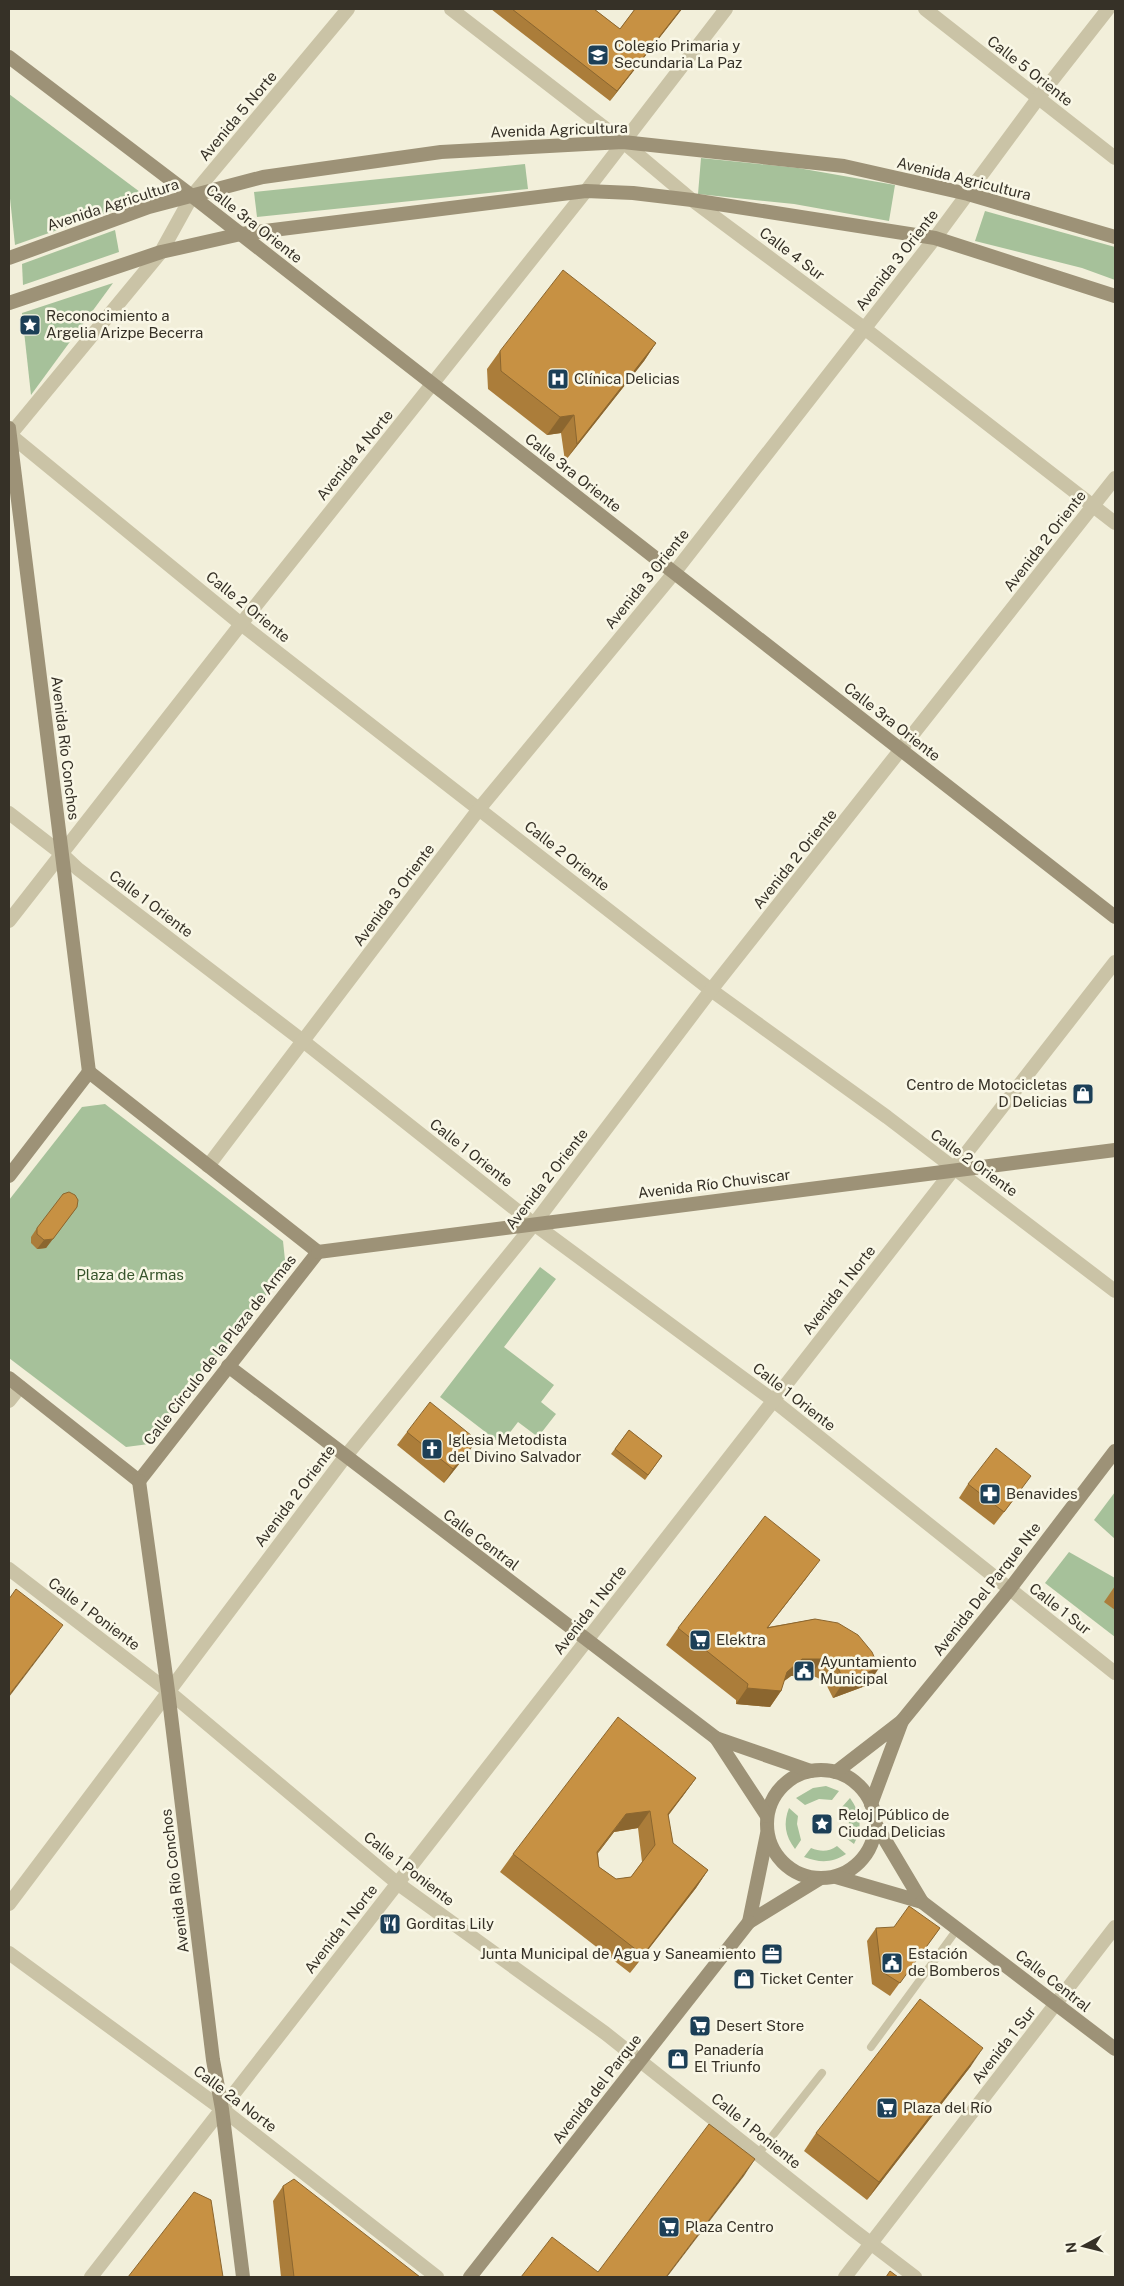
<svg xmlns="http://www.w3.org/2000/svg" width="1124" height="2286" font-family="'Public Sans',sans-serif">
  <style>
    .green { fill: #a6c19a }
    .lines { fill: none; stroke-linecap: round; stroke-linejoin: round }
    .service { stroke: #cac3a6; stroke-width: 8 }
    .minor { stroke: #cac3a6; stroke-width: 14 }
    .tertiary { stroke: #cac3a6; stroke-width: 14 }
    .secondary { stroke: #9d9277; stroke-width: 14 }
    .wall { fill: #ab7d3a; fill-rule: evenodd }
    .shaded-wall { fill: #8b662f }
    .building { fill: #c79143; stroke: #8b662f; fill-rule: evenodd }
    .labels { text-anchor: middle; stroke-width: 5; stroke-linejoin: round; paint-order: stroke }
    .poi-label { font-size: 15px; fill: #363127; stroke: #f9f7e6; text-anchor: start }
    .street-label { font-size: 15px; fill: #363127; stroke: #f9f7e6 }
    .park-label { font-size: 15px; fill: #36542b; stroke: #f9f7e6 }
  </style>
  <rect width="100%" height="100%" fill="#f2efda"/>
  <!-- green -->
  <g class="green">
    <path d="M9,94L148,198L15,245L9,189Z"/>
    <path d="M701,158L798,168L895,185L889,221L794,204L698,194Z"/>
    <path d="M525,164L528,189L257,217L254,192Z"/>
    <path d="M985,211L1115,247V280L1082,268L975,241Z"/>
    <path d="M115,230L119,252L23,285L22,264Z"/>
    <path d="M113,283L31,395L22,313Z"/>
    <path d="M105,1104L283,1241L286,1270L149,1444L126,1447L9,1358V1200L82,1107Z"/>
    <path d="M540,1267L556,1279L504,1347L554,1385L541,1402L556,1414L538,1437L518,1422L501,1444L440,1397Z"/>
    <path d="M1115,1492V1539L1094,1520Z"/>
    <path d="M1069,1552L1115,1578V1637L1045,1583Z"/>
    <path d="M826,1786L839,1791L832,1800L819,1799L805,1805L796,1798L813,1788Z"/>
    <path d="M850,1798C861,1813 863,1828 854,1844L846,1838C851,1827 850,1817 842,1807Z"/>
    <path d="M789,1808L798,1816L797,1824L801,1840L795,1849C785,1836 783,1823 789,1808Z"/>
    <path d="M837,1846L846,1854C832,1863 820,1863 804,1857L811,1848C821,1852 828,1852 837,1846Z"/>
  </g>
  <g class="lines">
    <!-- service -->
    <g class="service">
      <path d="M871,2047L958,1928"/>
      <path d="M758,2154L822,2073"/>
    </g>
    <!-- minor -->
    <g class="minor">
      <path d="M451,9L623,142L692,200L864,328L1115,523"/>
      <path d="M925,9L1115,158"/>
      <path d="M9,434L241,624L711,990L887,1117L1115,1291"/>
      <path d="M9,436L161,252L192,196L348,9"/>
      <path d="M9,813L62,854L78,869L303,1041L534,1224L774,1401L1115,1673"/>
      <path d="M208,1166L479,809L674,573L935,238L1039,97L1108,9"/>
      <path d="M9,1401L20,1387"/>
      <path d="M9,1569L168,1691L397,1883L605,2033L852,2229L915,2277"/>
      <path d="M9,1953L222,2109L437,2277"/>
      <path d="M91,2277L1115,962"/>
      <path d="M845,2277L1115,1927"/>
    </g>
    <!-- tertiary -->
    <g class="tertiary">
      <path d="M9,921L241,624L586,191L726,9"/>
      <path d="M9,1904L345,1457L534,1224L711,990L1115,478"/>
    </g>
    <!-- secondary -->
    <g class="secondary">
      <path d="M9,57L192,196L1115,917"/>
      <path d="M9,258L149,207L263,177L441,152L623,142L844,166L968,194L1115,237"/>
      <path d="M9,303L161,252L241,234L586,191L633,193L692,200L935,238L1115,296"/>
      <path d="M9,428L89,1072"/>
      <path d="M9,1176L89,1072L318,1252L139,1481L9,1378"/>
      <path d="M318,1252L1115,1150"/>
      <path d="M228,1366L716,1738"/>
      <path d="M139,1481L168,1691L213,2060L222,2109L243,2277"/>
      <path d="M902,1721L1009,1590L1115,1451"/>
      <circle cx="821" cy="1824" r="54"/>
      <path d="M836,1772L902,1721L871,1804"/>
      <path d="M767,1816L716,1738L811,1771"/>
      <path d="M767,1834L749,1922L819,1879"/>
      <path d="M836,1877L922,1902L875,1823"/>
      <path d="M922,1902L1115,2049"/>
      <path d="M470,2277L749,1922"/>
    </g>
  </g>
  <!-- wall -->
  <g class="wall">
    <path d="M491,9H594L620,29L635,9H682L610,101Z"/>
    <path d="M656,343L644,361L565,461L561,433L547,435L488,389L487,369L500,351Z"/>
    <path d="M77,1207L46,1248L37,1249L31,1243V1237L37,1228Z"/>
    <path d="M629,1430L662,1456L645,1480L611,1454Z"/>
    <path d="M407,1432L477,1440L467,1454L444,1483L397,1445Z"/>
    <path d="M968,1484L1022,1489L994,1525L959,1498Z"/>
    <path d="M808,1576L768,1627L815,1619L868,1685L833,1698L827,1686L820,1679L811,1675L791,1676L784,1681L781,1691L770,1707L736,1704V1700L666,1645L678,1628Z"/>
    <path d="M1115,1586V1610L1104,1602Z"/>
    <path d="M696,1778L668,1816L673,1843L708,1870L696,1888L630,1973L500,1872L513,1854ZM638,1828L642,1862L631,1877L616,1879L599,1867L598,1853L614,1832Z"/>
    <path d="M876,1928H940L890,1996L872,1984L867,1941Z"/>
    <path d="M971,2066L867,2200L804,2151L816,2133Z"/>
    <path d="M283,2186L420,2277H281L273,2201Z"/>
  </g>
  <!-- shaded-wall -->
  <g class="shaded-wall">
    <path d="M681,9H682L610,101L617,91Z"/>
    <path d="M656,343L644,361L565,461L577,444Z"/>
    <path d="M574,415L561,433L547,435L560,417Z"/>
    <path d="M77,1207L46,1248L37,1249L44,1240Z"/>
    <path d="M477,1440L467,1454L444,1483L453,1469Z"/>
    <path d="M820,1560L808,1576L755,1644L767,1628Z"/>
    <path d="M63,1625L50,1643L9,1697V1695Z"/>
    <path d="M802,1659H822L811,1675L791,1676L775,1688L787,1672Z"/>
    <path d="M879,1668L868,1685L833,1698L844,1681Z"/>
    <path d="M747,1688L781,1691L770,1707L736,1704Z"/>
    <path d="M696,1778L683,1796L655,1832L668,1814Z"/>
    <path d="M650,1811L638,1828L614,1832L585,1870L626,1814Z"/>
    <path d="M708,1870L696,1888L630,1973L643,1955Z"/>
    <path d="M983,2048L971,2066L867,2200L879,2182Z"/>
    <path d="M755,2159L744,2176L667,2277H666Z"/>
  </g>
  <!-- building -->
  <g class="building">
    <path d="M512,9H594L620,29L635,9H681L617,91Z"/>
    <path d="M563,270L656,343L577,444L574,415L560,417L501,371L500,351Z"/>
    <path d="M69,1192L75,1195L78,1200L77,1207L53,1239L44,1240L37,1234V1228L63,1194Z"/>
    <path d="M430,1402L477,1440L453,1469L407,1432Z"/>
    <path d="M629,1430L662,1456L648,1475L615,1449Z"/>
    <path d="M996,1448L1031,1476L1004,1512L968,1484Z"/>
    <path d="M765,1516L820,1560L767,1628L815,1619L838,1623L858,1635L872,1652L879,1668L844,1681L839,1670L832,1663L822,1659H802L787,1672L781,1691L747,1688L748,1684L678,1628Z"/>
    <path d="M16,1589L63,1625L9,1695V1599Z"/>
    <path d="M618,1717L696,1778L668,1814L673,1843L708,1870L643,1955L513,1854ZM650,1811L655,1845L631,1877L616,1879L599,1867L597,1852L626,1814Z"/>
    <path d="M909,1906L940,1928L900,1983L881,1971L876,1928L894,1927Z"/>
    <path d="M920,1999L983,2048L879,2182L816,2133Z"/>
    <path d="M709,2124L755,2159L666,2277H521L552,2237L598,2272Z"/>
    <path d="M294,2179L420,2277H294L283,2186Z"/>
    <path d="M194,2192L211,2200L223,2277H128Z"/>
    <path d="M890,2271L898,2277H886Z"/>
  </g>
  <!-- icons -->
  <defs>
    <g id="school-square" transform="scale(1.125)"><rect x="-9" y="-9" width="18" height="18" rx="4" fill="#1c3f57" stroke="#f9f7e6"/><path d="M0-5L7-2L0 1L-7-2ZM-4 1L0 2.5L4 1V4Q0 6-4 4Z" fill="#fff"/></g>
    <g id="sight-square" transform="scale(1.125)"><rect x="-9" y="-9" width="18" height="18" rx="4" fill="#1c3f57" stroke="#f9f7e6"/><path d="M0-6L1.8-2.2L6-1.7L2.9 1.2L3.7 5.4L0 3.3L-3.7 5.4L-2.9 1.2L-6-1.7L-1.8-2.2Z" fill="#fff"/></g>
    <g id="hospital-square" transform="scale(1.125)"><rect x="-9" y="-9" width="18" height="18" rx="4" fill="#1c3f57" stroke="#f9f7e6"/><path d="M-5-5h3v3.5h4V-5h3V5h-3V1.5h-4V5h-3Z" fill="#fff"/></g>
    <g id="shop-square" transform="scale(1.125)"><rect x="-9" y="-9" width="18" height="18" rx="4" fill="#1c3f57" stroke="#f9f7e6"/><path d="M-5-2.5h2.3a2.7 3.5 0 0 1 5.4 0H5L5.5 6h-11ZM-1.5-2.5h3a1.5 2.3 0 0 0-3 0Z" fill="#fff"/></g>
    <g id="church-square" transform="scale(1.125)"><rect x="-9" y="-9" width="18" height="18" rx="4" fill="#1c3f57" stroke="#f9f7e6"/><path d="M-1.2-6h2.4v3.5h3.3v2.4h-3.3V6h-2.4V-.1h-3.3v-2.4h3.3Z" fill="#fff"/></g>
    <g id="pharmacy-square" transform="scale(1.125)"><rect x="-9" y="-9" width="18" height="18" rx="4" fill="#1c3f57" stroke="#f9f7e6"/><path d="M-2-6h4v4h4v4h-4v4h-4v-4h-4v-4h4Z" fill="#fff"/></g>
    <g id="supermarket-square" transform="scale(1.125)"><rect x="-9" y="-9" width="18" height="18" rx="4" fill="#1c3f57" stroke="#f9f7e6"/><path d="M-6-5.5h2.5l.6 2H6L4.5 2H-2.5L-4.4-4H-6ZM-1.5 3.2a1.3 1.3 0 1 0 .1 0ZM3 3.2a1.3 1.3 0 1 0 .1 0Z" fill="#fff"/></g>
    <g id="civic-square" transform="scale(1.125)"><rect x="-9" y="-9" width="18" height="18" rx="4" fill="#1c3f57" stroke="#f9f7e6"/><path d="M-.6-6.5H3V-4.5H.6V-3L4-1V1h2V6H-6V1h2V-1L-.6-3ZM-1.2 2.5V6h2.4V2.5Z" fill="#fff"/></g>
    <g id="restaurant-square" transform="scale(1.125)"><rect x="-9" y="-9" width="18" height="18" rx="4" fill="#1c3f57" stroke="#f9f7e6"/><path d="M-5-6h1v4h1v-4h1v4h1v-4h1v5L-1.5 .5V6h-2V.5L-5-1ZM5-6V6H3V1.5H1.5Q1.5-4 5-6Z" fill="#fff"/></g>
    <g id="office-square" transform="scale(1.125)"><rect x="-9" y="-9" width="18" height="18" rx="4" fill="#1c3f57" stroke="#f9f7e6"/><path d="M-6-3h4V-5.5h4V-3h4V5H-6ZM-1-4.5V-3h2v-1.5ZM-6 0V1H6V0Z" fill="#fff"/></g>
  </defs>
  <g fill-rule="evenodd">
    <use href="#school-square" x="598" y="55"/>
    <use href="#sight-square" x="30" y="325"/>
    <use href="#hospital-square" x="558" y="379"/>
    <use href="#shop-square" x="1083" y="1094"/>
    <use href="#church-square" x="432" y="1449"/>
    <use href="#pharmacy-square" x="990" y="1494"/>
    <use href="#supermarket-square" x="700" y="1640"/>
    <use href="#civic-square" x="804" y="1671"/>
    <use href="#sight-square" x="822" y="1824"/>
    <use href="#restaurant-square" x="390" y="1924"/>
    <use href="#office-square" x="772" y="1954"/>
    <use href="#civic-square" x="892" y="1963"/>
    <use href="#shop-square" x="744" y="1979"/>
    <use href="#supermarket-square" x="700" y="2026"/>
    <use href="#shop-square" x="678" y="2059"/>
    <use href="#supermarket-square" x="887" y="2108"/>
    <use href="#supermarket-square" x="669" y="2227"/>
  </g>
  <g class="labels">
    <!-- poi labels -->
    <g class="poi-label">
      <text x="614" y="51">Colegio Primaria y<tspan x="614" dy="17">Secundaria La Paz</tspan></text>
      <text x="46" y="321">Reconocimiento a<tspan x="46" dy="17">Argelia Arizpe Becerra</tspan></text>
      <text x="574" y="384">Clínica Delicias</text>
      <text x="1067" y="1090" text-anchor="end">Centro de Motocicletas<tspan x="1067" dy="17">D Delicias</tspan></text>
      <text x="448" y="1445">Iglesia Metodista<tspan x="448" dy="17">del Divino Salvador</tspan></text>
      <text x="1006" y="1499">Benavides</text>
      <text x="716" y="1645">Elektra</text>
      <text x="820" y="1667">Ayuntamiento<tspan x="820" dy="17">Municipal</tspan></text>
      <text x="838" y="1820">Reloj Público de<tspan x="838" dy="17">Ciudad Delicias</tspan></text>
      <text x="406" y="1929">Gorditas Lily</text>
      <text x="756" y="1959" text-anchor="end">Junta Municipal de Agua y Saneamiento</text>
      <text x="908" y="1959">Estación<tspan x="908" dy="17">de Bomberos</tspan></text>
      <text x="760" y="1984">Ticket Center</text>
      <text x="716" y="2031">Desert Store</text>
      <text x="694" y="2055">Panadería<tspan x="694" dy="17">El Triunfo</tspan></text>
      <text x="903" y="2113">Plaza del Río</text>
      <text x="685" y="2232">Plaza Centro</text>
    </g>
    <!-- street labels -->
    <g class="street-label">
      <text transform="translate(1030 71) rotate(38)" y="5">Calle 5 Oriente</text>
      <text transform="translate(238 116) rotate(-50)" y="5">Avenida 5 Norte</text>
      <text transform="translate(559 130) rotate(-2)" y="5">Avenida Agricultura</text>
      <text transform="translate(964 179) rotate(14)" y="5">Avenida Agricultura</text>
      <text transform="translate(113 205) rotate(-18)" y="5">Avenida Agricultura</text>
      <text transform="translate(254 224) rotate(38)" y="5">Calle 3ra Oriente</text>
      <text transform="translate(792 254) rotate(37)" y="5">Calle 4 Sur</text>
      <text transform="translate(897 260) rotate(-52)" y="5">Avenida 3 Oriente</text>
      <text transform="translate(355 455) rotate(-51)" y="5">Avenida 4 Norte</text>
      <text transform="translate(573 473) rotate(38)" y="5">Calle 3ra Oriente</text>
      <text transform="translate(1045 541) rotate(-52)" y="5">Avenida 2 Oriente</text>
      <text transform="translate(647 579) rotate(-51)" y="5">Avenida 3 Oriente</text>
      <text transform="translate(248 607) rotate(39)" y="5">Calle 2 Oriente</text>
      <text transform="translate(892 722) rotate(38)" y="5">Calle 3ra Oriente</text>
      <text transform="translate(65 748) rotate(83)" y="5">Avenida Río Conchos</text>
      <text transform="translate(567 856) rotate(38)" y="5">Calle 2 Oriente</text>
      <text transform="translate(795 859) rotate(-51)" y="5">Avenida 2 Oriente</text>
      <text transform="translate(394 895) rotate(-53)" y="5">Avenida 3 Oriente</text>
      <text transform="translate(151 904) rotate(37)" y="5">Calle 1 Oriente</text>
      <text transform="translate(471 1153) rotate(38)" y="5">Calle 1 Oriente</text>
      <text transform="translate(974 1163) rotate(36)" y="5">Calle 2 Oriente</text>
      <text transform="translate(547 1179) rotate(-52)" y="5">Avenida 2 Oriente</text>
      <text transform="translate(714 1184) rotate(-7)" y="5">Avenida Río Chuviscar</text>
      <text transform="translate(839 1290) rotate(-52)" y="5">Avenida 1 Norte</text>
      <text transform="translate(220 1350) rotate(-52)" y="5">Calle Círculo de la Plaza de Armas</text>
      <text transform="translate(794 1397) rotate(38)" y="5">Calle 1 Oriente</text>
      <text transform="translate(295 1496) rotate(-53)" y="5">Avenida 2 Oriente</text>
      <text transform="translate(481 1540) rotate(37)" y="5">Calle Central</text>
      <text transform="translate(987 1589) rotate(-52)" y="5">Avenida Del Parque Nte</text>
      <text transform="translate(1060 1609) rotate(38)" y="5">Calle 1 Sur</text>
      <text transform="translate(590 1610) rotate(-52)" y="5">Avenida 1 Norte</text>
      <text transform="translate(94 1614) rotate(37)" y="5">Calle 1 Poniente</text>
      <text transform="translate(409 1869) rotate(38)" y="5">Calle 1 Poniente</text>
      <text transform="translate(175 1881) rotate(-97)" y="5">Avenida Río Conchos</text>
      <text transform="translate(341 1929) rotate(-52)" y="5">Avenida 1 Norte</text>
      <text transform="translate(1053 1981) rotate(38)" y="5">Calle Central</text>
      <text transform="translate(1004 2045) rotate(-52)" y="5">Avenida 1 Sur</text>
      <text transform="translate(597 2089) rotate(-52)" y="5">Avenida del Parque</text>
      <text transform="translate(235 2099) rotate(37)" y="5">Calle 2a Norte</text>
      <text transform="translate(756 2131) rotate(39)" y="5">Calle 1 Poniente</text>
    </g>
    <!-- park labels -->
    <g class="park-label">
      <text x="130" y="1280">Plaza de Armas</text>
    </g>
  </g>
  <!-- border -->
  <rect width="1124" height="2286" fill="none" stroke="#363127" stroke-width="20"/>
  <!-- north arrow -->
  <g transform="translate(1084 2246) rotate(263)" stroke="#f9f7e6" stroke-width="4" paint-order="stroke">
  <path d="M0-4L9 19L0 12L-9 19Z" fill="#363127"/>
  <text y="-8" font-size="14" font-weight="bold" text-anchor="middle" fill="#363127">N</text>
  </g>
</svg>
